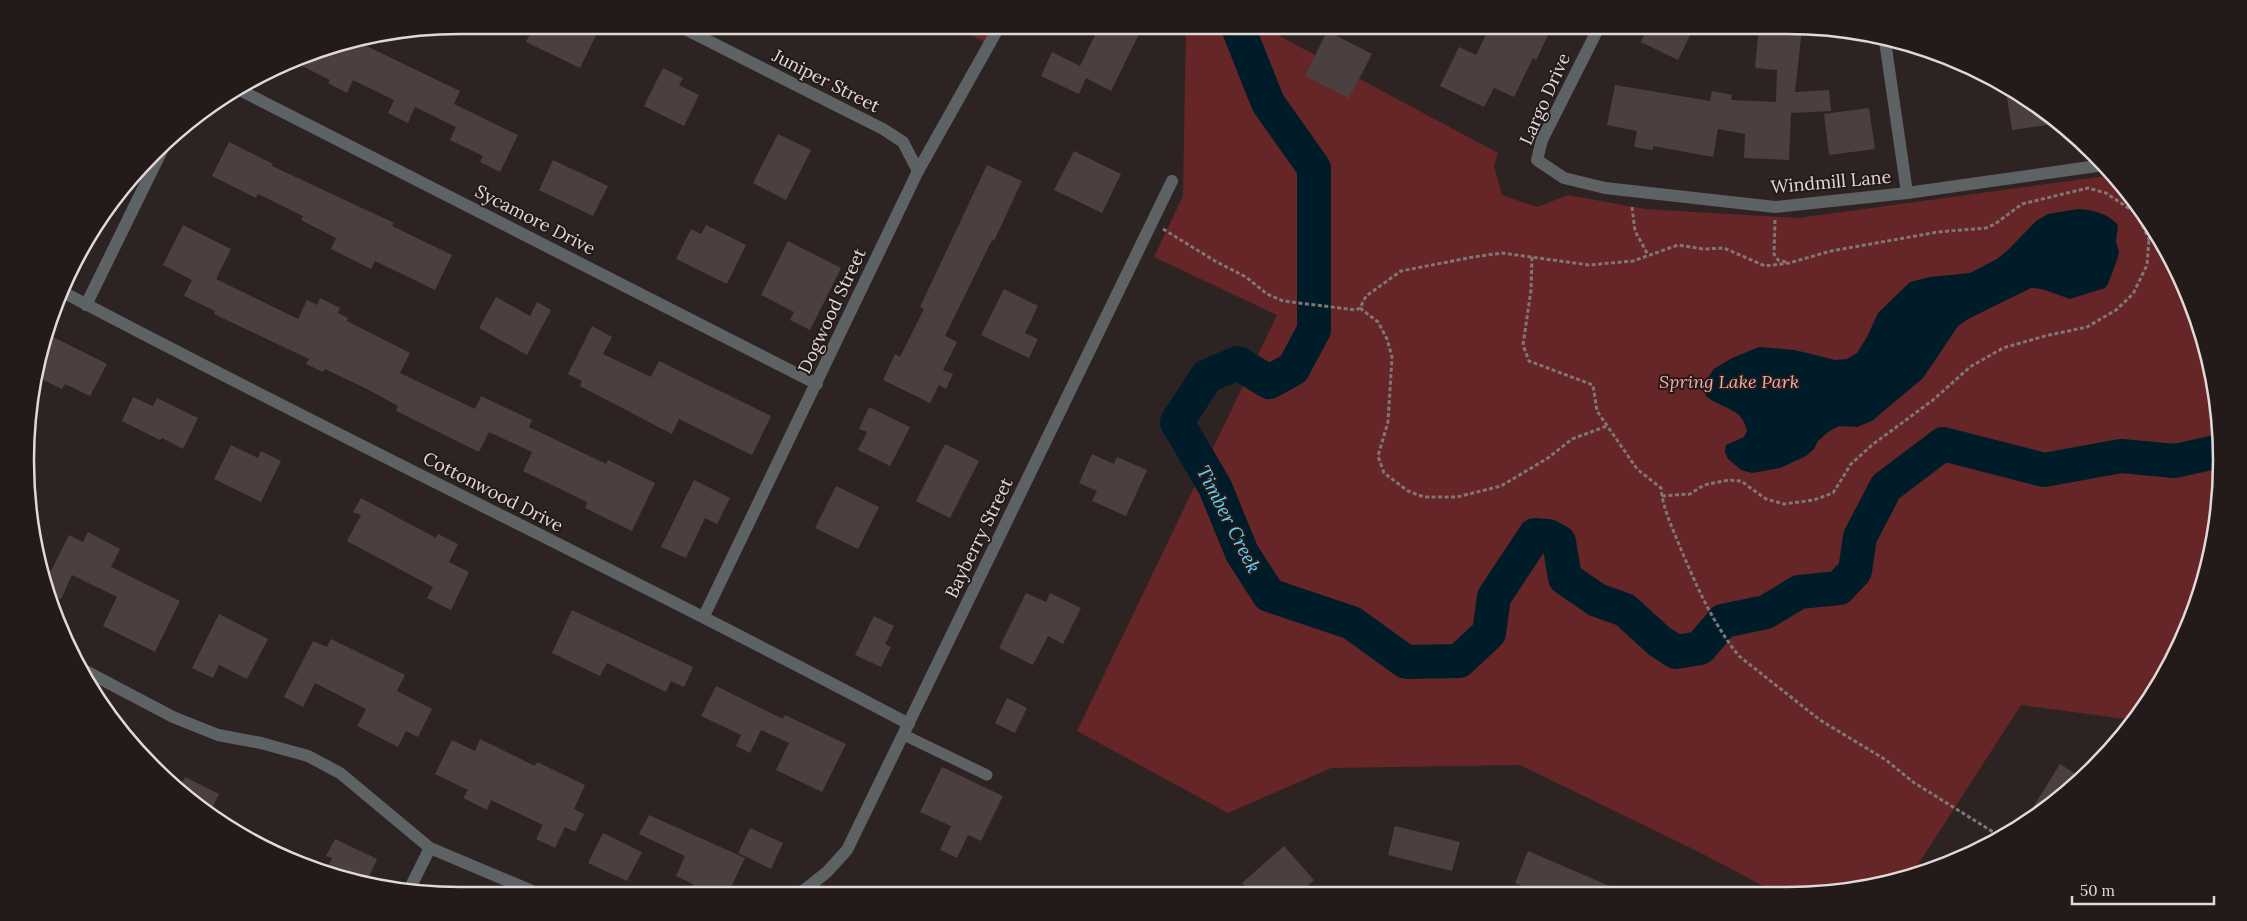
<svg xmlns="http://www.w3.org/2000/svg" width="2247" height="921" font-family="Lora,serif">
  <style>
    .green { fill: #662526 }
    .water { fill: #001c28 }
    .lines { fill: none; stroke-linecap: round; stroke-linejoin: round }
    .river { stroke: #001c28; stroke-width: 34 }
    .building { fill: #4c3f3f }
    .path { stroke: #7f7675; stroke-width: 3; stroke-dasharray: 4 2.5; stroke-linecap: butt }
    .lane { stroke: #5d6265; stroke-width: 11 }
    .street { stroke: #5d6265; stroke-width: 12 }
    .labels { text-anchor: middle; stroke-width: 4; stroke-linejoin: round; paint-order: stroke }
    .street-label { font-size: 18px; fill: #e0d9d8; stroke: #241a19 }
    .park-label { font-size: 18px; font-style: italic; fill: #f1aaa6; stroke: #241a19 }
    .water-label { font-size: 19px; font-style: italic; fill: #68d1fa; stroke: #241a19 }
    .rim { fill: none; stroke: #e0d9d8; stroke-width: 2.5 }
  </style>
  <rect width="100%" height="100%" fill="#2e2323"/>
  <!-- green -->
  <g class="green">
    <path d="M948,25H998L989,44Z"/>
    <path d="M1186,25H1272V32L1498,153L1494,166L1502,195L1537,207L1568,195L1645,209L1798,218L2113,175L2132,195L2177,268L2207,348L2221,432L2218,517L2199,600L2148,703L2133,720L2021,705L1912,874L1844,892H1775L1697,851L1520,765L1331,768L1228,813L1077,731L1277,315L1154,257L1183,196Z"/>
  </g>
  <!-- water -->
  <path class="water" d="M2078,209C2092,209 2108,214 2118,225L2116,242L2119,251L2118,257L2108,284L2105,288L2070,299L2042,289L2031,288L1968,319L1958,326L1923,378L1872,421L1857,427L1839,426L1828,432L1818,441L1814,449L1806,456L1780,468L1752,473L1741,470L1728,459L1725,452L1726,445L1744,437L1747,431C1742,406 1722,410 1706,396L1704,383L1714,369L1732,358L1759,347L1795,350L1835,360L1847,359L1857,353L1867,337L1878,313L1910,282L1930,277L1970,273L1997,259L2010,248L2036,221L2048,214Z"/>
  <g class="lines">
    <!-- river -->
    <path class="river" d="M1237,25L1268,103L1314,168V330L1293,369L1269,382L1238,363L1207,376L1177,422L1215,487L1242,553L1269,595L1352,623L1406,662L1459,661L1489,633L1494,597L1535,535L1548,536L1559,542L1565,578L1597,600L1625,610L1659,641L1676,652L1700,648L1723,621L1766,612L1799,592L1839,588L1855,571L1860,537L1886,487L1943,444L2044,470L2121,456L2175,461L2220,451"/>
  </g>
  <!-- building -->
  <g class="building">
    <path d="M534,25H575L596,35L580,68L526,42Z"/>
    <path d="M1100,25H1126L1140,32L1111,91L1086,78L1079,94L1041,76L1052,52L1080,66Z"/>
    <path d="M1491,25H1553L1536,60L1533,58L1514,97L1494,88L1484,107L1440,86L1459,47L1476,55Z"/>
    <path d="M1649,25H1695L1678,60L1641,42Z"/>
    <path d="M1759,25H1786L1802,28L1795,92L1829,90L1831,111L1791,113L1789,160L1744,158L1745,134L1718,129L1713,157L1653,146V150L1634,147L1637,131L1607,125L1615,85L1710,101L1712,91L1732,95L1731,100L1776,102L1777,70L1755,68Z"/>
    <path d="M1327,31L1372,54L1349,98L1305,76Z"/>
    <path d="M358,42L460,91L454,104L518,135L500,172L480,162L483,156L450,140L456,127L415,107L408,123L388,113L394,100L353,80L347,93L328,83L330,80L292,61L320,48Z"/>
    <path d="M663,68L683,78L679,85L699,95L684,126L644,106Z"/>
    <path d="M2005,84L2028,101L2060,123L2012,130Z"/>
    <path d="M1869,108L1875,149L1829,155L1824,114Z"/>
    <path d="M778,134L811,150L786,200L753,183Z"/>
    <path d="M229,142L273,164L272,166L394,223L392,226L452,255L435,290L375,261L371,269L331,249L336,238L301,220L303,216L258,194L256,198L212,176Z"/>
    <path d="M1074,151L1121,174L1102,213L1054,190Z"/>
    <path d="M553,160L608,186L593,216L539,190Z"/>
    <path d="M987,165L1022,181L994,241L992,240L945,336L957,342L943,370L953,374L946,389L939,385L930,403L883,380L895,354L900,357L924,309L920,307Z"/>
    <path d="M183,225L231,249L216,279L298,319L307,300L317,305L320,298L340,308L338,313L348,318L347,321L410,353L400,373L475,409L481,396L532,420L529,427L606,464L608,460L655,483L632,531L585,508L587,502L523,471L532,452L489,432L479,452L396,411L398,406L367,389L325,369L323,372L306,364L309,359L214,314L215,311L184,296L192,280L163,265Z"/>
    <path d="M706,225L746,245L727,284L676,259L691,229L701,234Z"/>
    <path d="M788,241L841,268L810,330L790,320L794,312L761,295Z"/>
    <path d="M1004,289L1038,306L1025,333L1038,339L1029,358L981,335Z"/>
    <path d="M496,297L530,316L537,302L551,310L527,355L479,328Z"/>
    <path d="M592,326L612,337L603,354L651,377L659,361L771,416L752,455L679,419L672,434L580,386L582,381L568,374Z"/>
    <path d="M51,336L107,364L90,396L65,384L62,389L35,376L38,362Z"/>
    <path d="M133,397L153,406L157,398L198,418L183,449L162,438L160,440L122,421Z"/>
    <path d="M869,407L910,427L890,466L858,450L867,432L859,429Z"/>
    <path d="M945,444L979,461L950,518L916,501Z"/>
    <path d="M231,445L258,458L261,451L281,461L261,502L214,479Z"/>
    <path d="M1092,454L1114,464L1117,457L1147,470L1126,516L1092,501L1097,491L1079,483Z"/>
    <path d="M694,480L730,498L717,524L705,518L686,558L661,547Z"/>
    <path d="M836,486L879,507L858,549L815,528Z"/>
    <path d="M361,498L436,538L438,534L458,544L449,562L469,572L451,610L427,598L433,587L347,541L361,515L353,512Z"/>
    <path d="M88,532L120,549L111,567L180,601L155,652L103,626L117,597L72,575L61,599L48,593L45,583L69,535L83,542Z"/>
    <path d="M1026,593L1046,602L1050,593L1081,608L1063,644L1048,636L1033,665L999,648Z"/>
    <path d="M572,610L693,667L684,687L671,681L666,692L607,663L600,676L552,653Z"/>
    <path d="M219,614L268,639L247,679L219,665L213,678L192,668Z"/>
    <path d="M874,616L894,626L885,644L891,647L881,667L855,655Z"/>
    <path d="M331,639L405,675L397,691L432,709L418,737L406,731L398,747L357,726L366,709L315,683L303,707L284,697L313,641L327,647Z"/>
    <path d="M716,686L783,719L785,715L846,744L822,792L776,770L789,743L761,730L750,753L736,746L741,735L701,716Z"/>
    <path d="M1007,698L1027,708L1015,733L995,723Z"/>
    <path d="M480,739L535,766L537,762L585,785L574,809L584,814L575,832L565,827L555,848L536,839L543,825L491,800L487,810L463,798L468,790L435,774L452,740L475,751Z"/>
    <path d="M2060,764L2082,778L2073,788L2027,817Z"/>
    <path d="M942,767L1003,796L981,841L968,835L957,858L940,850L951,826L920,812Z"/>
    <path d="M185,777L219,794L209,814L196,806L179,789Z"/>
    <path d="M649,815L745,858L727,895H687L693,884L676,876L685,856L639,834Z"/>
    <path d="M1395,826L1460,842L1452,871L1388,855Z"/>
    <path d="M750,828L783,843L771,869L738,853Z"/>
    <path d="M603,833L642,852L627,881L588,863Z"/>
    <path d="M335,839L377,859L367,881L324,874L332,858L326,856Z"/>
    <path d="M1284,846L1314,880L1299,894H1252L1242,883Z"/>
    <path d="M1528,851L1626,893H1540L1515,883Z"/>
  </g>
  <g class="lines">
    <!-- path -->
    <g class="path">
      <path d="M1632,207L1635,231L1648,255"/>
      <path d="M1775,220L1774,254L1778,260L1786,262"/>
      <path d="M1163,229L1215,261L1246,277L1267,294L1283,301L1356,310L1360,308L1366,296L1401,271L1473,257L1502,253L1589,265L1633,261L1678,245L1703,249L1724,248L1765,266L1789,263L1831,251L1938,232L1986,228L1995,224L2022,204L2088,188L2106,193L2136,213L2149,239L2158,237"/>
      <path d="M1532,257L1531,290L1523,345L1529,361L1593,385L1597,411L1637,469L1661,488C1663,509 1672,527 1680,547C1696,585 1713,624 1739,656L1820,720L1886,760L1913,782L1998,835"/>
      <path d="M1360,308L1378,322L1387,339L1392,357L1388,422L1378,456L1384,473L1408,491L1424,497H1457L1501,486L1548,458L1572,439L1607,426"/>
      <path d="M1662,496L1690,494L1704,485L1729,480L1741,481L1766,499L1784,504L1814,500L1833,493L1851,464L1872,445L1933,400L1970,367L2003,348L2045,336L2087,327L2116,310L2133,294L2147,265L2149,239"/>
    </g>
    <!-- lane -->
    <path class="lane" d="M904,735L987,775"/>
    <!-- street -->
    <g class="street">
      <path d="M677,25L883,129L903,142L918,171"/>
      <path d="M1600,25L1542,140L1537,160L1564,178L1605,188L1775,207L1907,193L2104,165"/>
      <path d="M1885,41L1907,193"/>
      <path d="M236,88L817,384"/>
      <path d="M61,291C342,440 629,575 909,724"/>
      <path d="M86,305L165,144"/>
      <path d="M704,616L918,171L1000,25"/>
      <path d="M80,668L173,717L218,735L261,743L308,756L340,773L430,848L544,896"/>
      <path d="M410,888L430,848"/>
      <path d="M798,895L827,872L847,850L1172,181"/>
    </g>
  </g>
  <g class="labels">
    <!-- street labels -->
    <g class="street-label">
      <text transform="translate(826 81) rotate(27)" y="6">Juniper Street</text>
      <text transform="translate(1545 99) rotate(-66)" y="6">Largo Drive</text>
      <text transform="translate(1831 182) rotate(-5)" y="6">Windmill Lane</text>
      <text transform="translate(535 220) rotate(27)" y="6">Sycamore Drive</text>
      <text transform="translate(832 311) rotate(-65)" y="6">Dogwood Street</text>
      <text transform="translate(493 492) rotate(27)" y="6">Cottonwood Drive</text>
      <text transform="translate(979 538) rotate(-64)" y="6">Bayberry Street</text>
    </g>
    <!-- park labels -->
    <g class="park-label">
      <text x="1729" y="388">Spring Lake Park</text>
    </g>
    <!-- water labels -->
    <g class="water-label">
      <text transform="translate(1229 519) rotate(63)" y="7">Timber Creek</text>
    </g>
  </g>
  <!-- crop -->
  <path d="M0 0H2247V921H0ZM460 34H1787A426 426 0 0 1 2213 460V461A426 426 0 0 1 1787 887H460A426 426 0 0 1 34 461V460A426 426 0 0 1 460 34Z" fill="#241a19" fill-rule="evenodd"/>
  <path class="rim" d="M460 34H1787A426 426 0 0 1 2213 460V461A426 426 0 0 1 1787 887H460A426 426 0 0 1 34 461V460A426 426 0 0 1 460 34Z"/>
  <!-- scale -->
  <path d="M2072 896v8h142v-8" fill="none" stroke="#e0d9d8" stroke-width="2.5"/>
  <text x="2080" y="896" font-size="15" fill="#e0d9d8" stroke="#241a19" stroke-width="4" paint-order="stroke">50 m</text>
</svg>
